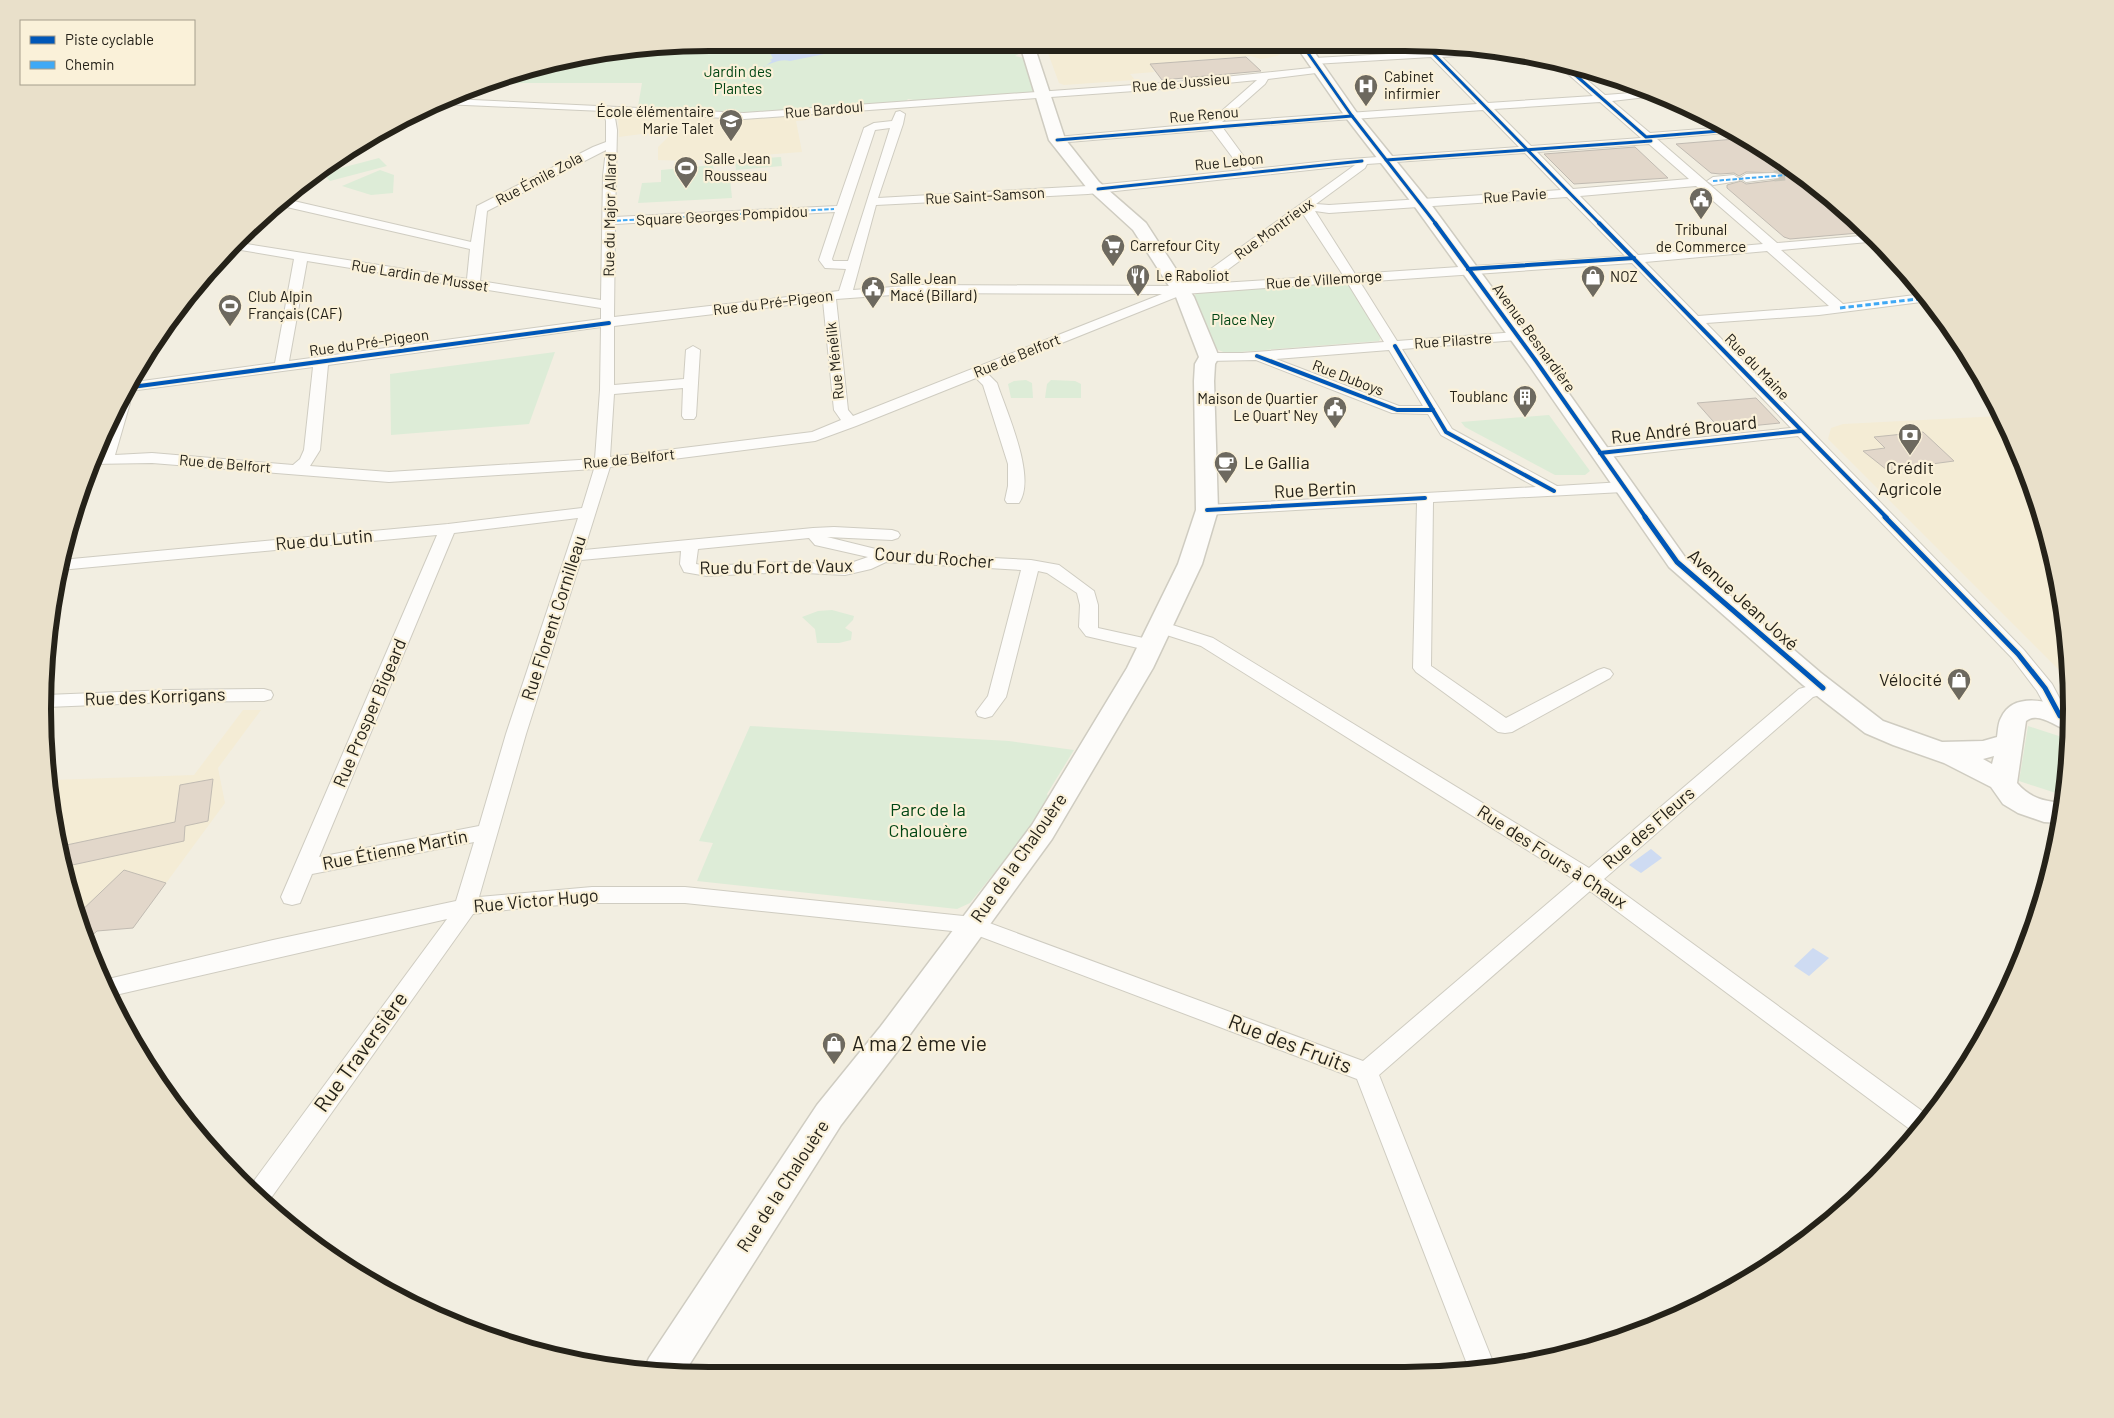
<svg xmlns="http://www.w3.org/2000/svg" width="2114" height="1418" font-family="Barlow,sans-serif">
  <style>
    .built { fill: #f4ecd5 }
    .green { fill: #ddecd7 }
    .water { fill: #cedbf2 }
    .building { fill: #e2d7ca; stroke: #c1bbb2 }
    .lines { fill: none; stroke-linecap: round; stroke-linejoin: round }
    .street-tunnel { stroke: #c9c5b9; stroke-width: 11; stroke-dasharray: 11 5.5; stroke-linecap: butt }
    .street-casing { stroke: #cfccc1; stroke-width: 2 }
    .secondary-casing { stroke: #cfccc1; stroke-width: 3 }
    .street { fill: #fdfcfa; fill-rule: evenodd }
    .secondary { fill: #fdfcfa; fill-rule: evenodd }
    .quiet-far1 { stroke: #3fa9f5; stroke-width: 2; stroke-dasharray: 4.5 2; stroke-linecap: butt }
    .quiet { stroke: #3fa9f5; stroke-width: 3; stroke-dasharray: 5.5 3; stroke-linecap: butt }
    .cycleway-far2-casing { stroke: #faf1d9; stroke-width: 5 }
    .cycleway-far1-casing { stroke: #faf1d9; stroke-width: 6 }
    .cycleway-casing { stroke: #faf1d9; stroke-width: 8 }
    .cycleway-far2 { stroke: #0057b8; stroke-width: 3 }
    .cycleway-far1 { stroke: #0057b8; stroke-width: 4 }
    .cycleway { stroke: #0057b8; stroke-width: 5 }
    .labels { text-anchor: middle; stroke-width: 4.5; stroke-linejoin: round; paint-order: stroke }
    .far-park-label { font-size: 15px; fill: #004513; stroke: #faf1d9 }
    .far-poi-label { font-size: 15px; fill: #252219; stroke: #faf1d9; text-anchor: start }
    .far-street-label { font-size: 15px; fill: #252219; stroke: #faf1d9 }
    .street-label { font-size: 18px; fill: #252219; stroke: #faf1d9 }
    .poi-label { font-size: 18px; fill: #252219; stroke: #faf1d9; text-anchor: start }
    .park-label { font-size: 18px; fill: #004513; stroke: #faf1d9 }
    .near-poi-label { font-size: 21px; fill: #252219; stroke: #faf1d9; text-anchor: start }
    .near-street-label { font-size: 21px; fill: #252219; stroke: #faf1d9 }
    .rim { fill: none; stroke: #252219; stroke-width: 6 }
  </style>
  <rect width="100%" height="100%" fill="#f2eee1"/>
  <!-- built -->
  <g class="built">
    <path d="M1283,43L1288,50L1277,56L1261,59L1251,56L1184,61L1152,69L1155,72L1130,74L1135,80L1064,85L1059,83L1045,45Z"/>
    <path d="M656,113L748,119L809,114L806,120L796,121L802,152L686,161L658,160V147L670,135L649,133L619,137L618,116Z"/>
    <path d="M2001,416L2021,454L2059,579L2069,680L1828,439L1831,428L1843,424Z"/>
    <path d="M243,710H261L218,768L225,803L133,928L97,931L86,942L78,924L55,839L52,780L194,775Z"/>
  </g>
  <!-- green -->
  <g class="green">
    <path d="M1020,45L1022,52L1015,56L1024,58L1034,92L920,101L908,99L905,102L738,114L638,106L642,83H523L478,86L495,78L525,74L527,70L574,59L628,56L632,48Z"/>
    <path d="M781,157L782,166L736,170L735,160Z"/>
    <path d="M379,158L387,166L330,181L322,173Z"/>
    <path d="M713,165L715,179L730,178L732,198L638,203L642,183L661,182V170Z"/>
    <path d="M380,170L394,175L393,193L371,195L342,186Z"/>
    <path d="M1341,282L1350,287L1381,337L1379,341L1226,353L1216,349L1193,298L1197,292Z"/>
    <path d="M555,352L529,424L391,435L390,374Z"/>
    <path d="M1026,380L1032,383L1033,398H1011L1008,384L1014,381Z"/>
    <path d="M1051,380L1075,381L1081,384V398H1045L1047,384Z"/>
    <path d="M1549,415L1590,471L1585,475H1555L1465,427L1461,422Z"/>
    <path d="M832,610L854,616L853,620L845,628L852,632L851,640L839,643H817L815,629L802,617L818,611Z"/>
    <path d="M750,726L1009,741L1074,750L1047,794L1048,796L1044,803L1047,804L1042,813H1038L1023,837L970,903L957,909L697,881L713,843L699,841Z"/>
    <path d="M2028,726L2068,739L2062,795L2019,781Z"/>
  </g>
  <!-- water -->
  <g class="water">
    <path d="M774,47H830L844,50L790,61C778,57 761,69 747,74L764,67L772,61L770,60L773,58L770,53Z"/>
    <path d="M1651,849L1662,858L1641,873L1629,865Z"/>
    <path d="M1813,948L1829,958L1809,976L1794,966Z"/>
  </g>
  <!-- building -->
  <g class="building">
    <path d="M1246,57L1261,71L1162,80L1150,64Z"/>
    <path d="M1747,138L1776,155L1870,232L1790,239L1784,237L1727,188V185L1741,181L1746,184L1778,180L1782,176L1779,173L1746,172L1739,176L1734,173L1720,174L1711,173L1676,144Z"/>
    <path d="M1635,147L1668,178L1574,184L1544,154Z"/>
    <path d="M1756,398L1780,423L1720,429L1697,403Z"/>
    <path d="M1923,432L1954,461L1887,470L1863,451L1885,448L1874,437Z"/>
    <path d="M213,779L208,821L185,826L184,841L63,867L57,847L175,822L180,785Z"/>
    <path d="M124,870L166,883L133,928L97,931L86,941L76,916Z"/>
  </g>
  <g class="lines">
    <!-- street-tunnel -->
    <path class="street-tunnel" d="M1774,176L1799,174"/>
    <!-- street casing -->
    <g class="street-casing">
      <g id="street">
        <path d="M1419,44L1431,45L1436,51L1471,49L1494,51L1489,54L1442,57L1488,103L1593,96L1560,67V64L1574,69L1605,95L1644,92L1655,96L1612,101L1650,133L1727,127L1736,132L1657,139L1777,243L1872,235L1879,241L1781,250L1843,304L1923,294L1929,301L1819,315L1706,323L2024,650L2052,684L2069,716L2067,720L2060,722L2053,720L2037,691L2012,658L1798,436L1600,458L1595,456L1592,453L1595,450L1600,448L1791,428L1632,263L1360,282L1397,341L1517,332L1524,336L1517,340L1402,349L1452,429L1557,486L1623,482L1629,484L1631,487L1629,490L1623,492L1433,502L1431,666L1506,718L1598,670L1604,668L1610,670L1613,674L1610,678L1512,732L1505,733L1498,732L1416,672L1413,668L1417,503L1207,515L1201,513L1199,510L1201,507L1207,505L1536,487L1441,435L1428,414L1392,413L1256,360L1209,361L1202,357L1209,353H1242L1384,342L1347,282L1184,294L987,373L997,383C1006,411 1037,477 1019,503H1007L1005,500L1008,486V464L983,385L976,378L856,426L815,441L610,467L584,550L813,528L834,527L892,530L898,532L900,535L898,538L892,540L827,537L892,553L1031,560L1059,565L1094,591L1098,605V628L1157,641L1160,645L1157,649L1151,651L1086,636L1079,627L1080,605L1077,593L1047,573L1038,571L1006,697L992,716L985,718L978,716L976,712L988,696L1021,570L886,562L871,569L845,575L786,572L707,576L684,572L680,564L681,551L581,560L526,734L479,897L592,887H685L973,917L1363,1061L1575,880L1201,646L1154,631L1151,627L1154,623L1160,621L1213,638L1589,868L1799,689L1823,682L1830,684L1832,688L1830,692L1813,697L1604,879L1929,1116L1915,1133L1590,891L1379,1075L1495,1367L1469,1369L1357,1079L971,933L685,903H592L532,907L473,914L266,1205L248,1189L447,919L111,996L104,980L273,940L456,901L474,842L312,874L300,903L292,905L284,903L281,897L437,535L60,570H58L61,560L448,524L582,508L594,469L389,482L152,463L90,464L93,455H99L107,431L125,399L130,403L115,455L152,453L293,465L300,459L304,450L313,367L130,391L135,382L275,363L294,259L229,248L234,242L467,279L470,249L278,205L285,199L471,242L477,206L593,147L606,142V121L603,111L443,104L452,99L744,113L1176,82L1320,67L1325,70L1324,72L1268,79L1265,84L1222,122L1477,104L1431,57L1314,64L1309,61L1314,58L1426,52ZM1257,80L1208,123L1057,137L1051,140L1057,143L1212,130L1242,170L1088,186L878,198L903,124L905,114L900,111L896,112L892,121L874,123L864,128L837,206L615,217L617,130L614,112L744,119L1176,88ZM1600,102L1641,138L1531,146L1494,109ZM1483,110L1519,147L1336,160L1253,169L1223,128ZM890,128L848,261H833L832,259L875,130ZM1649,144L1689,179L1573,189L1537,152ZM606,150L603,176L601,300L480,281L487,211ZM1525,153L1561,190L1329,205L1316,204L1365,168L1367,164ZM1355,165L1201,276L1179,286L920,285L853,290L876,205L1088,194ZM1696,186L1763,244L1638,255L1580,196ZM1567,197L1625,256L1355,274L1315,211L1329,213ZM835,212L819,260L825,268L846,269L839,291L614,317L615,224ZM1303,214L1343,275L1205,284L1211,282ZM1767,251L1829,306L1698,316L1645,262ZM307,261L601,308V319L289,361ZM920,293L1162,294L853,416L848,410L836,299ZM823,301L834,410L841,420L812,432L610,457L614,394L683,388L682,416L684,419H694L696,416L700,350L693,346L686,350L684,379L614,385V326ZM601,327L600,390L595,459L389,472L310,466L320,450L328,365ZM1389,350L1423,406H1399L1276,359ZM578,518L506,734L479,826L319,857L454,533ZM809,538L815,545L868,557L845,565L786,562L707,566L696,564L698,549Z"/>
        <path d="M1774,173L1778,174L1780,176L1778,178L1746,182L1740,178L1746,174Z"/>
        <path d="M1734,175L1740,179L1738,181L1713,185L1707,181L1713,177Z"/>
        <path d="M264,689L271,691L273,695L271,699L264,701L169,702L47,707L46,695L169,690Z"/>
      </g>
    </g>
    <!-- secondary casing -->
    <g class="secondary-casing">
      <g id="secondary">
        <path d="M1294,43H1308L1357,113L1427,199L1543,357L1685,557L1821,673L1883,721L1942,742L1983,741L1997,737C1998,731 1998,723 2001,718C2013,691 2051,701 2071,711L2069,731C2056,727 2039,711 2026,721L2017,783C2030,798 2043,801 2062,803L2060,823L2044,822L2018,813L2003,804L1991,787L1944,763L1893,745L1865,733L1803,685L1669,567L1529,365L1415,207L1347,119ZM1994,756L1992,764L1983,759Z"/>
        <path d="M1020,45H1034L1065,139L1099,182L1146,223L1194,297L1219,357L1215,364L1214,381L1218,510L1202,564L1153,668L1052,839L903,1044L841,1125L684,1373L644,1369L649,1358L817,1105L881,1026L1032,825L1127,668L1178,564L1196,510L1194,381L1195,364L1199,357L1176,297L1133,230L1087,188L1049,140Z"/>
      </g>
    </g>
    <!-- street -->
    <use href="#street" class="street"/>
    <!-- secondary -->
    <use href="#secondary" class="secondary"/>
    <!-- quiet-far1 -->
    <g class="quiet-far1">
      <path d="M1713,181L1799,174"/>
      <path d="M610,221L834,209"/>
    </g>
    <!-- quiet -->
    <path class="quiet" d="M1840,308L1926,298"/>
    <!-- cycleway-far2 casing -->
    <g class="cycleway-far2-casing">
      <g id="cycleway-far2">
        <path d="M1301,43L1352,116L1436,224"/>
        <path d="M1424,44L1600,224"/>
        <path d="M1564,65L1646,137L1732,130"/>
        <path d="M1057,140L1352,116"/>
        <path d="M1386,160L1651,141"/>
        <path d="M1098,189L1362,161"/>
      </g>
    </g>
    <!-- cycleway-far1 casing -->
    <g class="cycleway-far1-casing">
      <g id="cycleway-far1">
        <path d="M1435,223L1536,361L1646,518"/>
        <path d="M1599,223L1887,518"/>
        <path d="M1468,269L1634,258"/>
        <path d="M1395,346L1446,432L1554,491"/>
        <path d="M1257,356L1397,410H1433"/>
        <path d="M132,387L609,323"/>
        <path d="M1600,453L1801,431"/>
        <path d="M1207,510L1425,498"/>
      </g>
    </g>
    <!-- cycleway casing -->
    <g class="cycleway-casing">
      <g id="cycleway">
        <path d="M1645,517L1677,562L1823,688"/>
        <path d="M1885,517L2018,654L2045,688L2060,716"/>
      </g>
    </g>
    <!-- cycleway-far2 -->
    <use href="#cycleway-far2" class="cycleway-far2"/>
    <!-- cycleway-far1 -->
    <use href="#cycleway-far1" class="cycleway-far1"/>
    <!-- cycleway -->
    <use href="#cycleway" class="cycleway"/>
  </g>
  <!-- icons -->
  <defs>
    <g id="hospital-pin" transform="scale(1.25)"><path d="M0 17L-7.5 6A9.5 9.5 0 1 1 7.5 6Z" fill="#6d695f" stroke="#faf1d9"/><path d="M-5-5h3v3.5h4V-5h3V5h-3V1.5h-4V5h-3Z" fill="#fff"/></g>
    <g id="school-pin" transform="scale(1.25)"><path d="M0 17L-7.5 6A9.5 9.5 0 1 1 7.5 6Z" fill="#6d695f" stroke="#faf1d9"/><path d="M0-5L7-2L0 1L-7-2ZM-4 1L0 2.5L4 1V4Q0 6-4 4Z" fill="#fff"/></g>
    <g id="stadium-pin" transform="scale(1.25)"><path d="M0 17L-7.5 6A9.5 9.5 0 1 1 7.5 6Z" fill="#6d695f" stroke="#faf1d9"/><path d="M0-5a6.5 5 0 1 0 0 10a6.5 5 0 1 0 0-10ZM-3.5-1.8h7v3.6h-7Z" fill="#fff"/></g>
    <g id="civic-pin" transform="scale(1.25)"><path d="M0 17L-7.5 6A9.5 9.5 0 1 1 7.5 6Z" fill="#6d695f" stroke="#faf1d9"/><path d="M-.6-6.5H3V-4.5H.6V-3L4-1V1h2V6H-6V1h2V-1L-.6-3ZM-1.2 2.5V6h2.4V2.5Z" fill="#fff"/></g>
    <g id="supermarket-pin" transform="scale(1.25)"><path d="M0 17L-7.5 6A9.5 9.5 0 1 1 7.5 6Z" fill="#6d695f" stroke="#faf1d9"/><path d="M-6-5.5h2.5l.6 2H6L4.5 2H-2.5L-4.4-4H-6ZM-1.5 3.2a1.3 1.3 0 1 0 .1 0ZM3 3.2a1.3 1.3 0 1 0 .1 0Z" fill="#fff"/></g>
    <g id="restaurant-pin" transform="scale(1.25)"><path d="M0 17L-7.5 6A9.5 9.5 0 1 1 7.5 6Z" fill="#6d695f" stroke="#faf1d9"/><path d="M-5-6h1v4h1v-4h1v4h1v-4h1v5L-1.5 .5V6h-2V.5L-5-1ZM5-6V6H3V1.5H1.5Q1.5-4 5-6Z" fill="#fff"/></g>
    <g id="shop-pin" transform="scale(1.25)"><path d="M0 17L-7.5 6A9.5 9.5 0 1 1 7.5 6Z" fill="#6d695f" stroke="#faf1d9"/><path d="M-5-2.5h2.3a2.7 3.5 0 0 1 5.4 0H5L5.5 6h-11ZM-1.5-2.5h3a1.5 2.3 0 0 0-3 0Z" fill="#fff"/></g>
    <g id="building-pin" transform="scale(1.25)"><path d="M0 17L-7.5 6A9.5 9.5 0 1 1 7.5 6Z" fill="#6d695f" stroke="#faf1d9"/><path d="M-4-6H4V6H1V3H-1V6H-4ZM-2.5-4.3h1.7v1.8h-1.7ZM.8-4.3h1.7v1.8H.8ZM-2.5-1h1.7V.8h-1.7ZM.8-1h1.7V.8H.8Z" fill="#fff"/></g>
    <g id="bank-pin" transform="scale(1.25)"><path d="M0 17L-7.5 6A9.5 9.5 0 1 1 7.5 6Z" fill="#6d695f" stroke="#faf1d9"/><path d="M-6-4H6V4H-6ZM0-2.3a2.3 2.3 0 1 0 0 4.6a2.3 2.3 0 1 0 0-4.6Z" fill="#fff"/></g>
    <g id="cafe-pin" transform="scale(1.25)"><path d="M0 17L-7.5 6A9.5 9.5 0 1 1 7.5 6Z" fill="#6d695f" stroke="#faf1d9"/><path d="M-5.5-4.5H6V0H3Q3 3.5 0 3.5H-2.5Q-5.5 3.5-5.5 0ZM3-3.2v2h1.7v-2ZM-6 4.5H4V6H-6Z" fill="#fff"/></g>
  </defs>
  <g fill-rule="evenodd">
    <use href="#hospital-pin" x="1366" y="86"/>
    <use href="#school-pin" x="731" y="121"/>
    <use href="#stadium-pin" x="686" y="168"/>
    <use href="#civic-pin" x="1701" y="199"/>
    <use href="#supermarket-pin" x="1113" y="246"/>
    <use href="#restaurant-pin" x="1138" y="276"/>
    <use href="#shop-pin" x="1593" y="277"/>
    <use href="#civic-pin" x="873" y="288"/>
    <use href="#stadium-pin" x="230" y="306"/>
    <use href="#building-pin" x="1525" y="397"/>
    <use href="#civic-pin" x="1335" y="408"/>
    <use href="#bank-pin" x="1910" y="435"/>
    <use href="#cafe-pin" x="1226" y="463"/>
    <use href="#shop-pin" x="1959" y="680"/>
    <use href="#shop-pin" x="834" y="1044"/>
  </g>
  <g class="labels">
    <!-- far-park labels -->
    <g class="far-park-label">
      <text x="738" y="77">Jardin des<tspan x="738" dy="17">Plantes</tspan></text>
      <text x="1243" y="325">Place Ney</text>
    </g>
    <!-- far-poi labels -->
    <g class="far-poi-label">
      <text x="1384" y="82">Cabinet<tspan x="1384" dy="17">infirmier</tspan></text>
      <text x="714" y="117" text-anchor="end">École élémentaire<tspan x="714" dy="17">Marie Talet</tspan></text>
      <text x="704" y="164">Salle Jean<tspan x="704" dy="17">Rousseau</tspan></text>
      <text x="1701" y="235" text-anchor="middle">Tribunal<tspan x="1701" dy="17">de Commerce</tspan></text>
      <text x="1130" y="251">Carrefour City</text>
      <text x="1156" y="281">Le Raboliot</text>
      <text x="1610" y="282">NOZ</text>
      <text x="890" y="284">Salle Jean<tspan x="890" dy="17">Macé (Billard)</tspan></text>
      <text x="248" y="302">Club Alpin<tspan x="248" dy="17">Français (CAF)</tspan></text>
      <text x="1508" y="402" text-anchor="end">Toublanc</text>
      <text x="1318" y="404" text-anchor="end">Maison de Quartier<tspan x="1318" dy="17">Le Quart' Ney</tspan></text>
    </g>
    <!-- far-street labels -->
    <g class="far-street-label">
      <text transform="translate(1181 83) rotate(-5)" y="5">Rue de Jussieu</text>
      <text transform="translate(824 110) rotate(-5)" y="5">Rue Bardoul</text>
      <text transform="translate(1204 115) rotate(-5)" y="5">Rue Renou</text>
      <text transform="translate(1229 162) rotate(-6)" y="5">Rue Lebon</text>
      <text transform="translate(539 179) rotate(-28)" y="5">Rue Émile Zola</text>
      <text transform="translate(985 196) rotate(-3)" y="5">Rue Saint-Samson</text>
      <text transform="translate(1515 196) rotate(-4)" y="5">Rue Pavie</text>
      <text transform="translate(610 215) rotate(-89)" y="5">Rue du Major Allard</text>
      <text transform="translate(722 216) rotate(-3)" y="5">Square Georges Pompidou</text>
      <text transform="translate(1274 229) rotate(-36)" y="5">Rue Montrieux</text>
      <text transform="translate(420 276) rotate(9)" y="5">Rue Lardin de Musset</text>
      <text transform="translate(1324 280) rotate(-4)" y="5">Rue de Villemorge</text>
      <text transform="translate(773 303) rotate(-7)" y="5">Rue du Pré-Pigeon</text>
      <text transform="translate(1534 338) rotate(54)" y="5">Avenue Besnardière</text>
      <text transform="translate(1453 341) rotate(-4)" y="5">Rue Pilastre</text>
      <text transform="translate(369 343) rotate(-8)" y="5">Rue du Pré-Pigeon</text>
      <text transform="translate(1017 356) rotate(-22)" y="5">Rue de Belfort</text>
      <text transform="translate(835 361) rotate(-96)" y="5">Rue Ménélik</text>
      <text transform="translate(1757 367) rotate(46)" y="5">Rue du Maine</text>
      <text transform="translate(1348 378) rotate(21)" y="5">Rue Duboys</text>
      <text transform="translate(629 459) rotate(-6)" y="5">Rue de Belfort</text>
      <text transform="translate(225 464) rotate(5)" y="5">Rue de Belfort</text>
    </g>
    <!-- street labels -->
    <g class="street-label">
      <text transform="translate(1684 430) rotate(-6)" y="6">Rue André Brouard</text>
      <text transform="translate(1315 490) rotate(-3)" y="6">Rue Bertin</text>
      <text transform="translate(324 540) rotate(-5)" y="6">Rue du Lutin</text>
      <text transform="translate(934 558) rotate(4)" y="6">Cour du Rocher</text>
      <text transform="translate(776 567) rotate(-1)" y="6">Rue du Fort de Vaux</text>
      <text transform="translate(1743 600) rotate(42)" y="6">Avenue Jean Joxé</text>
      <text transform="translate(554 618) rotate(-72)" y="6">Rue Florent Cornilleau</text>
      <text transform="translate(155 697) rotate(-2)" y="6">Rue des Korrigans</text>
      <text transform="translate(370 713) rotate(-67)" y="6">Rue Prosper Bigeard</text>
      <text transform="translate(1649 828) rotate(-41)" y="6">Rue des Fleurs</text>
      <text transform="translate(395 850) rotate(-11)" y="6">Rue Étienne Martin</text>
      <text transform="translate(1552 857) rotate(33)" y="6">Rue des Fours à Chaux</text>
      <text transform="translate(1019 858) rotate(-55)" y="6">Rue de la Chalouère</text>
      <text transform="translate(536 901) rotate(-5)" y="6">Rue Victor Hugo</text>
      <text transform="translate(783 1186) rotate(-57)" y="6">Rue de la Chalouère</text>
    </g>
    <!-- poi labels -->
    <g class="poi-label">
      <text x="1244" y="469">Le Gallia</text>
      <text x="1910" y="474" text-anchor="middle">Crédit<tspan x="1910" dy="21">Agricole</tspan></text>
      <text x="1942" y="686" text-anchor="end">Vélocité</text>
    </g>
    <!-- park labels -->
    <g class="park-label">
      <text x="928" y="816">Parc de la<tspan x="928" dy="21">Chalouère</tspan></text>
    </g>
    <!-- near-poi labels -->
    <g class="near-poi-label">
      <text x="852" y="1051">A ma 2 ème vie</text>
    </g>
    <!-- near-street labels -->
    <g class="near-street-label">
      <text transform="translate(1290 1044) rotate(21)" y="7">Rue des Fruits</text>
      <text transform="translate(361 1052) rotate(-54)" y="7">Rue Traversière</text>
    </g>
  </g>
  <!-- crop -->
  <path d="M0 0H2114V1418H0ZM709 51H1405A658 658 0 0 1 2063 709V709A658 658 0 0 1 1405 1367H709A658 658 0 0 1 51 709V709A658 658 0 0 1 709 51Z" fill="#e9e0ca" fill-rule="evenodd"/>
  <path class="rim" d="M709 51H1405A658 658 0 0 1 2063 709V709A658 658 0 0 1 1405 1367H709A658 658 0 0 1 51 709V709A658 658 0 0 1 709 51Z"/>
  <!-- legend -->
  <rect x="20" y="20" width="175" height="65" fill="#faf1d9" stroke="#a59e8c"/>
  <rect x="30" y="36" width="25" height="8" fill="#0057b8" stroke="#a59e8c"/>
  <text x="65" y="45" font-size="15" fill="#252219">Piste cyclable</text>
  <rect x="30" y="61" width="25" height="8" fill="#3fa9f5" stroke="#a59e8c"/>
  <text x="65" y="70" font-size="15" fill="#252219">Chemin</text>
</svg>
